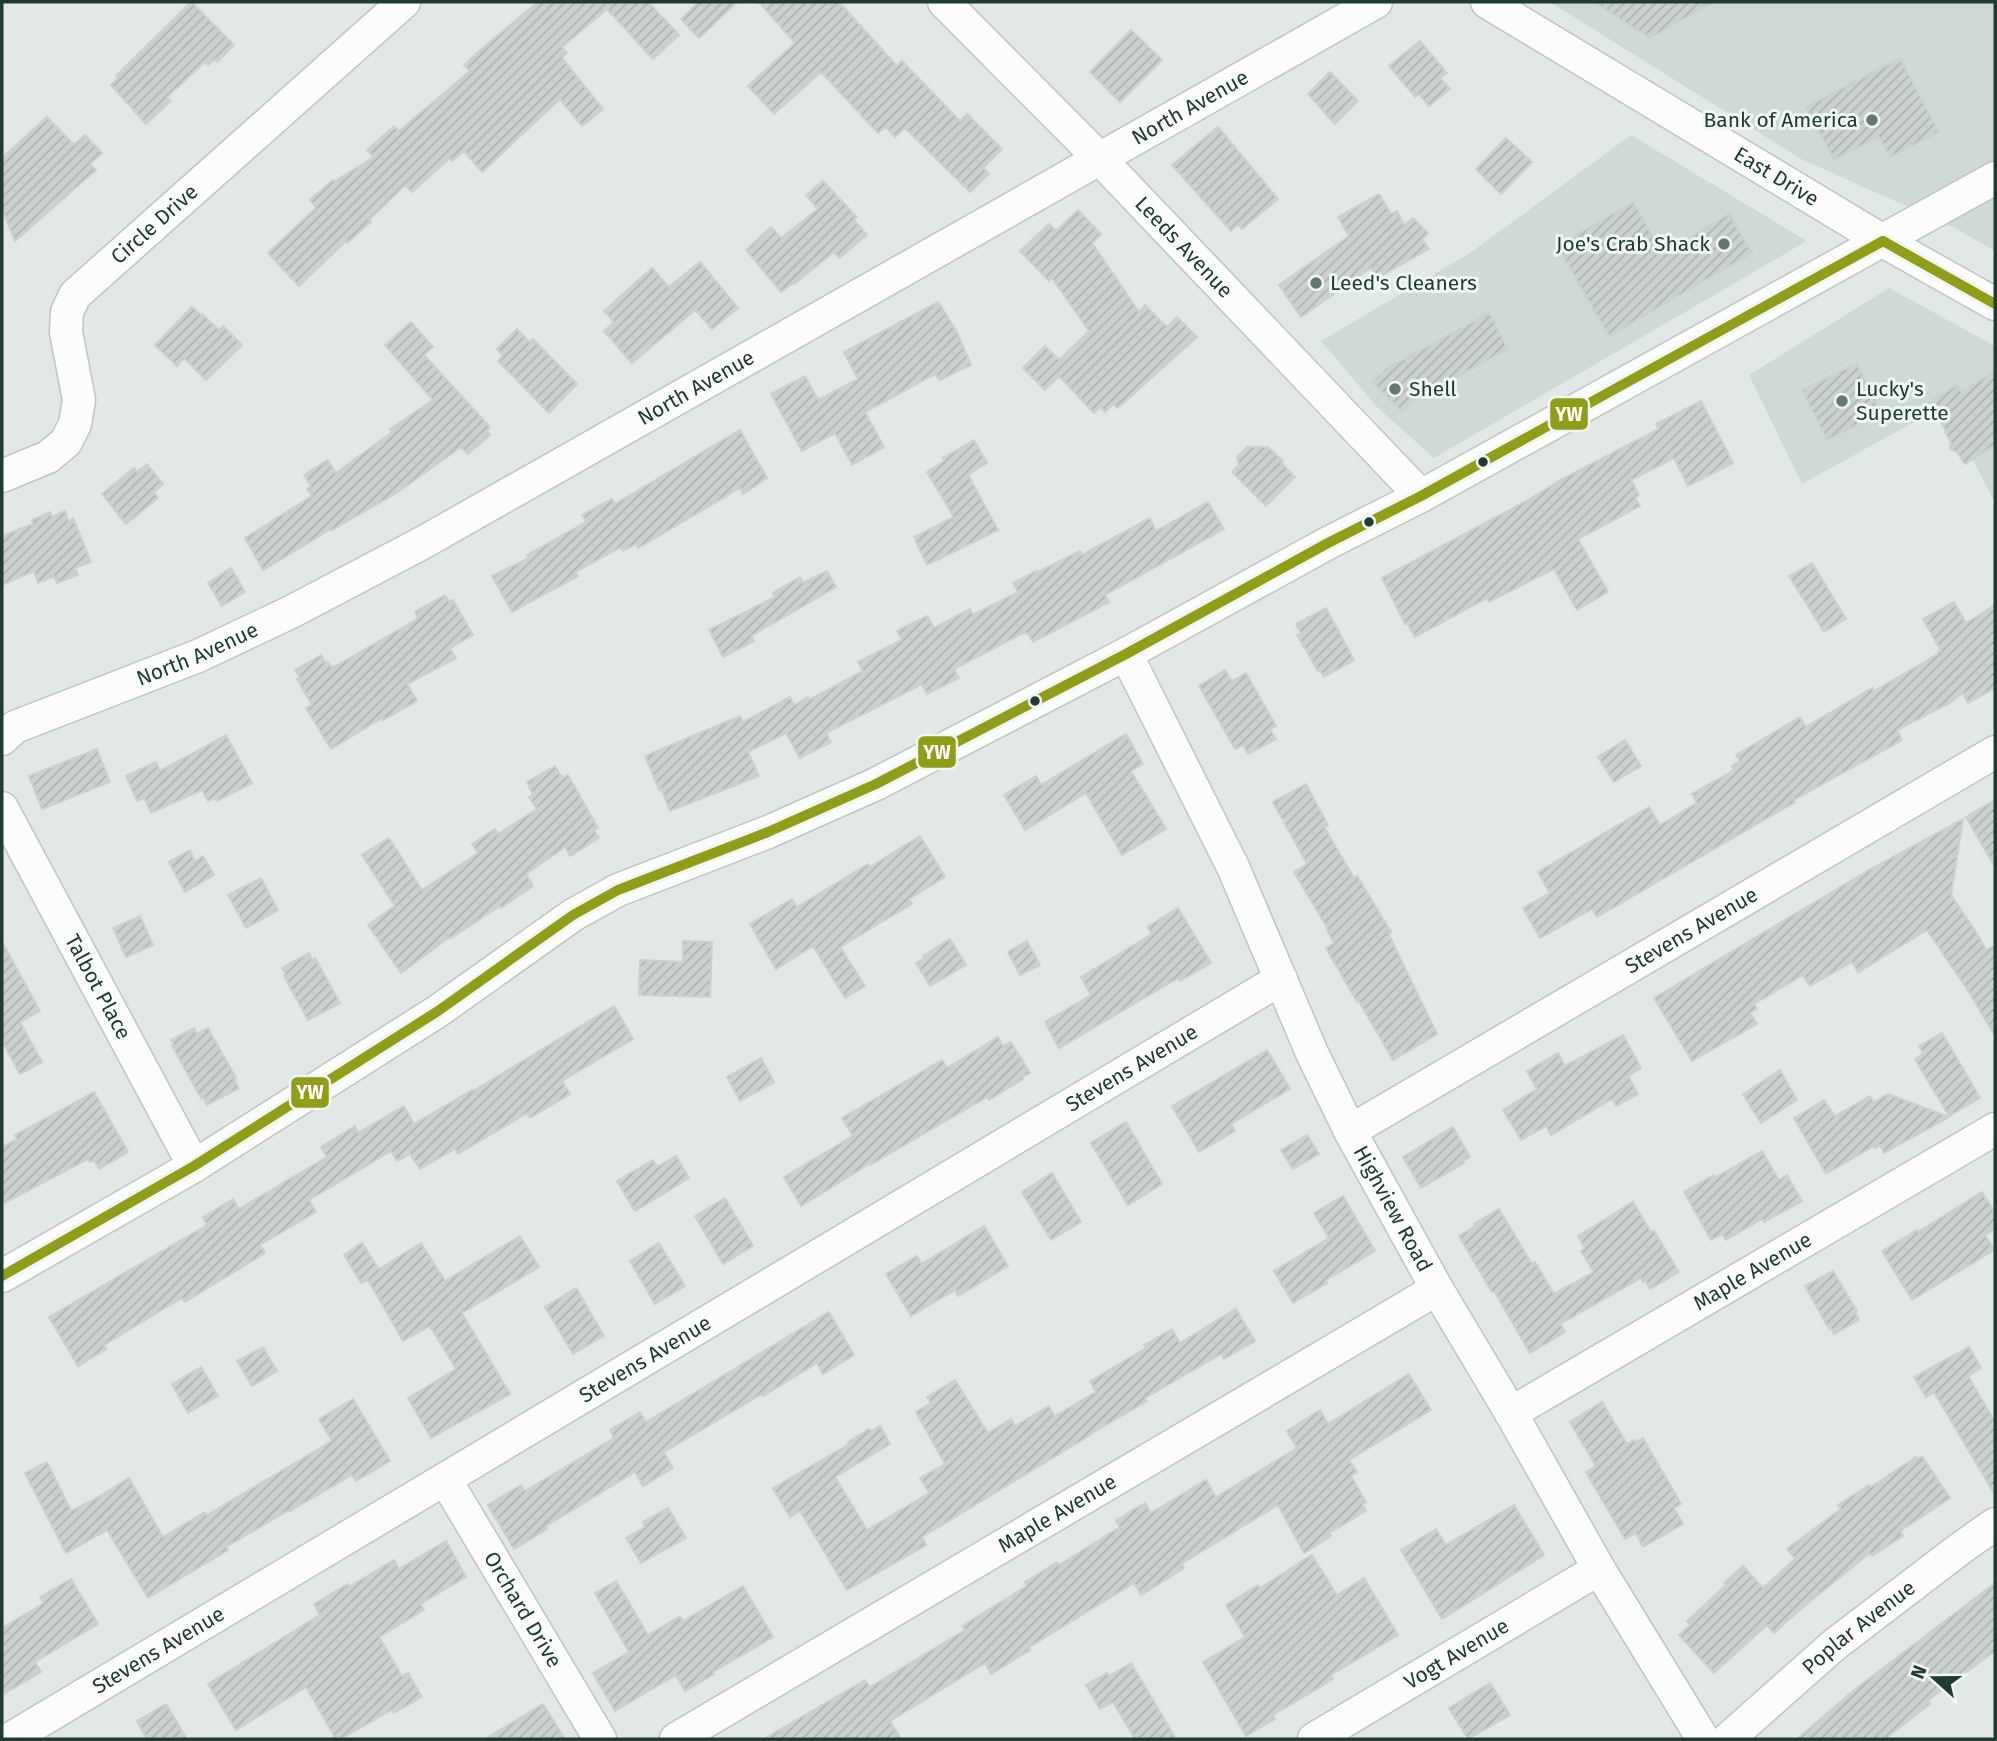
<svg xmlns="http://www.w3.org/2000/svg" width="1997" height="1741" font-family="'Fira Sans',sans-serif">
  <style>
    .built { fill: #d0dad5 }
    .building { fill: url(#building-hatch); stroke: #cbd1ce; stroke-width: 2 }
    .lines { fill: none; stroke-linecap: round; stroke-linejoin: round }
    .minor-casing { stroke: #bfc5c2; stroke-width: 35 }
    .minor { stroke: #fbfcfb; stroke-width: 32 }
    .bus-1-casing { stroke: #f0f7f3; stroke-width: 16 }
    .bus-1 { stroke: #909d19; stroke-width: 10 }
    .poi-dot { fill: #647871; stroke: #f0f7f3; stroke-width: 2.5 }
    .bus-dot { fill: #203b32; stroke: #f0f7f3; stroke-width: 2.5 }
    .labels { text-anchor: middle; stroke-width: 6; stroke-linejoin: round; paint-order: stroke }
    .street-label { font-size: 21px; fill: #203b32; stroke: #f0f7f3 }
    .poi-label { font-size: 21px; fill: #203b32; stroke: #f0f7f3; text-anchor: start }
    .line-badge { stroke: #f0f7f3; stroke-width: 2.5 }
    .badge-label { font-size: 19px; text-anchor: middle; font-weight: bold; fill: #fff }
  </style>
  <defs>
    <pattern id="building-hatch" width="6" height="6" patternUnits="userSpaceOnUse" patternTransform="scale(1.75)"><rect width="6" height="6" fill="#cbd1ce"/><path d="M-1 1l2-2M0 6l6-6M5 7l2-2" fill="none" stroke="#aeb4b1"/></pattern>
  </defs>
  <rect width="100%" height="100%" fill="#e2e8e5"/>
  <!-- built -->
  <g class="built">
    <path d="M1550,2H1995V251L1955,228L1801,159Z"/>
    <path d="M1631,135L1807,241L1434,458L1378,408L1321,341L1470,253Z"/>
    <path d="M1889,288L1995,346V503L1945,405L1802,484L1749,375Z"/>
  </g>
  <!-- building -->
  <g class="building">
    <path d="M191,2L234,45L217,62L215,59L208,65L205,62L167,97L171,101L146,124L111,85L118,78L116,76Z"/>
    <path d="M538,2H648L679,35L653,59L607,9L562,47L567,53L562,58L603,109L582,126L560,99L482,172L464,151L452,161L450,158L412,192L405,185L369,220L371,222L347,243L346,241L299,286L268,253L316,208L310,200L333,180L335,181L374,157L367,150L394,126L399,131L470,71L464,65L486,45Z"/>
    <path d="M699,2H737L699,38L681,19Z"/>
    <path d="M759,2H839L897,66L902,61L960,121L967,114L1002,149L983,168L989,174L970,192L905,128L895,137L886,127L878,133L821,72L774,114L748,86L795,43Z"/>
    <path d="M1594,2H1713L1650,38Z"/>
    <path d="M1131,30L1162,60L1120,102L1090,72Z"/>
    <path d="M1420,41L1447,73L1440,78L1450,89L1429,106L1419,94L1415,97L1389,66Z"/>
    <path d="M1900,58L1939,132L1890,157L1879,137L1834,160L1806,107Z"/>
    <path d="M1330,72L1358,101L1335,124L1308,94Z"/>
    <path d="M47,117L74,145L85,135L102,153L90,164L96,170L15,241L2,209V158Z"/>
    <path d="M1218,127L1278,199L1242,229L1238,224L1231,231L1172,165Z"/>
    <path d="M1506,138L1532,162L1501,194L1476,169Z"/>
    <path d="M823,181L857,217L854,220L867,235L839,258L834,252L794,284L793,283L781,292L746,250L771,227L781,238L818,209L806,195Z"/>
    <path d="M1379,194L1391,214L1397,211L1404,225L1413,218L1428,233L1422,239L1429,249L1377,278L1371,268L1301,317L1279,285L1349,236L1338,217Z"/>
    <path d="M1633,202L1663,254L1729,214L1752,253L1609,336L1557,246Z"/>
    <path d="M1078,210L1101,234L1092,243L1139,312L1145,305L1167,327L1177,317L1197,337L1118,408L1113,404L1105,412L1101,407L1094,413L1059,376L1045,390L1023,368L1045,346L1059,360L1089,331L1052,278L1049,281L1020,251L1049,224L1056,231Z"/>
    <path d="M700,262L738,308L712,329L695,310L632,363L604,331L614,322L604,311L652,268L669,287Z"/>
    <path d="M938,302L956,330L971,365L940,380L935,374L865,412L884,447L852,465L835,433L802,451L771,394L805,376L818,400L858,379L844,352Z"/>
    <path d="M192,307L201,315L202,314L219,330L223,326L242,345L206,380L184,358L177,366L155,345Z"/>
    <path d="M1489,313L1508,349L1414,400L1402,412L1372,382L1384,370Z"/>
    <path d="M411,322L433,347L424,355L490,427L487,431L490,435L468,454L461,447L398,492L332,530L331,529L263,570L245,538L312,496L307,489L311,486L304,475L328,460L336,473L392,432L390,429L433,400L385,345Z"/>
    <path d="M517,329L529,342L533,339L577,384L549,413L498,361L503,356L497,349Z"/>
    <path d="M1857,363L1881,413L1827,440L1802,390Z"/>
    <path d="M1995,371V445L1965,464L1957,452L1950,449L1951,443L1945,432L1946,431L1928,403L1957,385L1961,392Z"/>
    <path d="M1701,401L1733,463L1688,486L1674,458L1631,480L1639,495L1635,498L1640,506L1578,539L1608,592L1577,610L1554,569L1489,602L1487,598L1415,637L1407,623L1405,624L1382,578L1530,499L1560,480L1659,429L1656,424Z"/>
    <path d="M740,430L767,478L743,494L740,488L638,548L636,544L623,551L621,547L575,572L578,576L512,612L492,576L529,558L527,555L586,522L582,515L612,499L615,504Z"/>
    <path d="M974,440L987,463L968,475L998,530L927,565L914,537L954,517L927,472L944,461L943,458Z"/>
    <path d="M1247,447H1268L1283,461L1281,463L1295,477L1266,506L1232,472L1239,465L1237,457Z"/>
    <path d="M147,464L163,484L154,492L158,498L126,524L102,494L134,468L137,472Z"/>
    <path d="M1208,502L1224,529L1105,595L1109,602L1033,642L1028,633L1026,634L1025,632L954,669L959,678L927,694L922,684L826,733L831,742L800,758L786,733L748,752L759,776L670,811L661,789L659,790L645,756L740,716L743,722L790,697L794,705L808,697L809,700L863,671L858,662L902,640L897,631L927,616L934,628L970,609L973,615L1018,592L1013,583L1036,571V573L1080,551L1082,555L1150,518L1156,531Z"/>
    <path d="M65,511L69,522L73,518L91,562L75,568L78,575L57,583L54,576L38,583L34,571L2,585V536L33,524L32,520L50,512L52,517Z"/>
    <path d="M1812,563L1846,619L1824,632L1789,576Z"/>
    <path d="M231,568L245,592L222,606L208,583Z"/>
    <path d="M827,571L836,587L751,636L754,641L723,657L709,630L775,597L773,593L800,577L803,583Z"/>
    <path d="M445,595L449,602L453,600L473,635L450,648L456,658L407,684L417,701L383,720L382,718L331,749L306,708L312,705L297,679L300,677L295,670L321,655L326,664L328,662L332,668L414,621L418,618L415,612Z"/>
    <path d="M1954,602L1966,623L1995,605V688L1968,703L1963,693L1948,704L1897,730L1902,740L1794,800L1795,802L1597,917L1592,909L1540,938L1523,908L1550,893L1538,872L1649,807L1660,825L1697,803L1692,794L1734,770L1732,766L1740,761L1736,755L1800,717L1806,727L1872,688L1874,691L1938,654V652L1941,651L1923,619Z"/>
    <path d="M1326,608L1354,660L1324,677L1320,670L1318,671L1297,635L1301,633L1296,624Z"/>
    <path d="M1225,670L1232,681L1246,673L1276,726L1270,729L1276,739L1248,754L1243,745L1235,749L1199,686Z"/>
    <path d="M1126,734L1143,764L1131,771L1166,829L1122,855L1086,793L1025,830L1004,795L1036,776L1041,785Z"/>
    <path d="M226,735L252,783L217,801L215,798L208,801L202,790L151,813L144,798L137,801L126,776L156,762L160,771Z"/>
    <path d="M1625,740L1641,766L1614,782L1598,757Z"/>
    <path d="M97,749L110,782L42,809L29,776Z"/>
    <path d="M555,766L562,778L568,775L598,828L594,830L599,838L570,856L565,847L526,874L533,886L501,908L500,906L451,938L450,937L401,973L368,925L395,906L362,855L389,838L422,890L478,853L472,844L495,829L498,834L537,809L529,797L533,795L527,782Z"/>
    <path d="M1306,784L1328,825L1324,827L1354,878L1357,876L1391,932L1388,933L1437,1034L1393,1060L1359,1001L1357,1002L1326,948L1334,943L1327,930L1328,929L1294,872L1307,864L1273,802Z"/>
    <path d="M1995,800V867L1966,817Z"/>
    <path d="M1963,819L1951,895L1978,935L1986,950L1995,945V1036L1969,992L1927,930L1858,972L1852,962L1810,986L1803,975L1754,1004L1757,1009L1750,1013L1757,1024L1692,1061L1654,998L1869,870Z"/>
    <path d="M920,836L945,877L909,899L912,904L840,947L865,986L845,998L813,946L776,969L750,924L792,899L797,907L868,864L870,867Z"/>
    <path d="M190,850L195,861L203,856L214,875L185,892L169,862Z"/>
    <path d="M261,878L278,910L246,928L228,895Z"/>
    <path d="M1178,908L1211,963L1180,981L1178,978L1059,1048L1045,1022L1091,995L1081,977L1152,934L1147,927Z"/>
    <path d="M140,916L153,945L126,957L113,928Z"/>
    <path d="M950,939L966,965L930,986L916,963L924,959L923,956Z"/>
    <path d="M683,941L712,942L710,997L639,995L640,960L683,962Z"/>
    <path d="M1027,941L1040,965L1020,975L1008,952Z"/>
    <path d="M2,942L40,1011L20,1022L42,1062L20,1074L2,1041Z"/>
    <path d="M309,953L312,960L315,958L340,1003L308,1020L284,976L286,975L282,968Z"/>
    <path d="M614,1006L633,1039L562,1081L570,1094L530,1118L527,1113L458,1154L455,1149L420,1169L410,1154L397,1161L391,1151L309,1200L316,1212L260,1245L265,1253L185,1302L182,1298L104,1345L106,1349L78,1366L49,1317L207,1225L203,1217L233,1199L239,1209L327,1157L321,1147L355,1126L358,1133L404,1106L414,1124L472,1090L473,1091Z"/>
    <path d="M194,1028L197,1034L208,1028L236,1078L234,1079L239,1088L207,1105L203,1097L201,1098L172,1046L174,1045L171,1040Z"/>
    <path d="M1942,1033L1980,1098L1949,1116L1915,1059L1923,1054L1919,1046Z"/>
    <path d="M1623,1035L1641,1068L1628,1076L1638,1094L1616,1106L1612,1099L1551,1135L1546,1126L1521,1140L1503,1110L1537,1089L1527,1071L1558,1053L1565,1066Z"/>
    <path d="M998,1037L1003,1046L1011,1042L1030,1073L1022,1077L1023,1079L989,1100L987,1097L870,1165L869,1164L801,1206L784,1177L853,1136L842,1118L942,1060L947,1068Z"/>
    <path d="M1267,1050L1290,1089L1231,1124L1235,1131L1199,1152L1172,1106Z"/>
    <path d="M761,1058L774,1082L740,1101L727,1077Z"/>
    <path d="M1780,1070L1797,1100L1761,1123L1743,1094Z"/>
    <path d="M94,1092L128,1152L99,1169L94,1160L90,1162L88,1159L2,1204V1147L17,1139L15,1135Z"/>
    <path d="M1888,1094L1949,1117L1884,1153L1880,1145L1875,1148L1874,1146L1826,1174L1794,1118L1824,1100L1835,1116L1870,1096L1874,1102Z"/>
    <path d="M1126,1122L1162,1184L1128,1205L1091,1143Z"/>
    <path d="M1453,1127L1470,1157L1463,1161L1464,1163L1421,1188L1403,1157Z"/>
    <path d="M1307,1135L1319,1154L1293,1169L1281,1150Z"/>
    <path d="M1762,1151L1779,1180L1787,1175L1802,1201L1764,1222L1762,1219L1726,1240L1722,1234L1711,1240L1684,1192L1714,1175L1716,1177Z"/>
    <path d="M676,1156L689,1178L635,1211L617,1181L653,1160L657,1167Z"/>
    <path d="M1052,1173L1081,1222L1051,1240L1022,1192Z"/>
    <path d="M1982,1192L1995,1213V1229L1985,1235L1994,1250L1912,1300L1882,1251L1917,1230L1918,1232Z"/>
    <path d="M1343,1196L1375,1251L1326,1280L1327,1283L1293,1303L1274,1271L1329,1238L1314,1213Z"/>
    <path d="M725,1198L753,1246L723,1264L695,1216Z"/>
    <path d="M1633,1202L1651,1232L1654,1231L1679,1272L1650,1289L1645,1280L1643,1282L1641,1278L1560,1324L1565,1332L1530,1353L1494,1291L1492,1292L1459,1236L1475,1226L1474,1224L1499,1209L1532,1264L1535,1262L1554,1294L1594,1272L1581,1251L1585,1248L1578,1236Z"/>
    <path d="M984,1226L1008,1266L958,1296L955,1290L911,1316L886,1274L917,1256L921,1264Z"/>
    <path d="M520,1236L539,1267L462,1313L510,1394L431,1438L408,1398L456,1369L430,1326L403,1341L368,1280L361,1283L344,1255L362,1243L379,1269L421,1243L445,1281Z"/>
    <path d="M659,1243L685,1286L655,1304L630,1261Z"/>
    <path d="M1833,1271L1857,1311L1855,1313L1859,1320L1834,1334L1831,1328L1829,1329L1805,1286Z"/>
    <path d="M576,1288L604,1336L573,1354L545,1307Z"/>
    <path d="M1236,1309L1255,1341L1224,1359L1221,1354L1145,1398L1147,1401L1092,1433V1434L922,1537L926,1545L847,1590L800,1511L790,1517L773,1488L849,1444L848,1442L869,1429L871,1431L880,1426L890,1444L835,1477L867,1530L929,1493L920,1478L945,1464L916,1412L931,1403L927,1397L955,1380L988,1433L1011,1419L1015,1426L1049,1406L1055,1416L1096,1392L1090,1381L1146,1348L1144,1345L1172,1329L1180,1343Z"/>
    <path d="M829,1312L854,1355L823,1374L817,1363L763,1396L762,1394L664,1452L673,1468L643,1486L635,1472L546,1526L547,1529L514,1549L488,1505L521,1485L525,1491L614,1438L610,1430L640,1412L646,1422Z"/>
    <path d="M263,1347L277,1371L252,1386L237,1361Z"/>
    <path d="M1969,1347L1981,1368L1968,1376L1995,1422V1495L1934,1392L1926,1397L1914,1377Z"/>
    <path d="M201,1367L218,1396L188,1413L172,1384Z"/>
    <path d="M1409,1374L1431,1410L1349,1460L1357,1472L1351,1476L1366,1502L1362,1504L1366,1511L1329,1533L1331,1536L1304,1553L1278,1505L1181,1564L1184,1568L1141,1595L1134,1583L1028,1648L1030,1650L991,1674L985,1663L890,1721L901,1739H764L865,1680L870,1687L965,1630L962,1626L1027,1586L1025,1582L1057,1562L1059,1565L1120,1527L1116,1520L1145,1503L1151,1513L1206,1480L1216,1497L1297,1448L1287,1431L1320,1410L1328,1424Z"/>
    <path d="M353,1399L390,1461L356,1481L352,1475L290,1511L289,1510L226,1547L228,1550L148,1598L107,1530L66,1553L25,1473L47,1462L71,1511L93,1500L129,1478L163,1537L205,1512L207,1515L332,1441L319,1419Z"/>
    <path d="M1602,1402L1627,1444L1634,1440L1636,1442L1643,1438L1681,1504L1674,1508L1683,1524L1643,1547L1636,1533L1625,1539L1586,1472L1596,1466L1570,1422Z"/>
    <path d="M1922,1456L1950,1498L1900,1531L1903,1536L1872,1556L1870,1553L1808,1603L1774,1633L1767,1625L1714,1673L1679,1635L1690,1625L1687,1621L1726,1585L1724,1583L1743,1566L1763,1588L1795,1559L1787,1549L1841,1509L1838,1505L1869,1485L1871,1487L1916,1457L1917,1459Z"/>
    <path d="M1514,1505L1544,1555L1442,1619L1401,1550L1436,1529L1446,1545Z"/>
    <path d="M668,1508L686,1538L641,1563L626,1538L645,1527L643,1522Z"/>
    <path d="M446,1541L466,1577L420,1604L424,1610L379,1637L402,1676L408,1673L422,1697L394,1713L392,1710L340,1739H336L306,1687L236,1730L208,1684L320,1615L314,1604L348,1584L349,1587L394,1560L399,1569Z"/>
    <path d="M1312,1555L1337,1595L1364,1578L1398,1635L1331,1675L1333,1679L1273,1715L1275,1719L1246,1736L1203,1662L1245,1637L1226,1605L1258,1585L1260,1588Z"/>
    <path d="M71,1579L98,1624L35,1662L41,1672L2,1695V1628L44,1603L40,1597Z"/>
    <path d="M616,1581L648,1635L680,1616L683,1621L743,1586L773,1637L713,1672L714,1674L685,1691L676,1675L615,1711L593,1673L629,1652L595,1593Z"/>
    <path d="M1995,1583V1651L1927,1701L1930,1704L1885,1739H1797L1854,1690Z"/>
    <path d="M1131,1663L1176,1739H1135L1113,1702L1100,1709L1086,1685L1107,1673L1109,1676Z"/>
    <path d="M1490,1683L1510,1715L1468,1739L1449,1708Z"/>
    <path d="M166,1704L187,1739H147L137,1721Z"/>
    <path d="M543,1704L565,1739H485Z"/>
  </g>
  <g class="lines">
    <!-- minor casing -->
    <g class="minor-casing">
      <g id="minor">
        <path id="s1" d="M944,2L1099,158L1421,496"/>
        <path id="s2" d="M1487,2L1883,241L1995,304"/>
        <path id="s3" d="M2,476L48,457L66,442L75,424L79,400L66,332L67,312L75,295L404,2"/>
        <path id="s4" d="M1126,654L1233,867L1312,1053L1350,1131L1437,1289L1511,1413L1599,1569L1703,1739"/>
        <path id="s5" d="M2,739L15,727L198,656L291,612L424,542L1376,2"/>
        <path id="s6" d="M2,808L194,1166"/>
        <path id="s7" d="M1350,1131L1995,752"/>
        <path d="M2,1276L194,1166L438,1011L573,915L618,890L768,832L876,784L1126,654L1328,543L1421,496L1995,178"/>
        <path id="s8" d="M1511,1413L1995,1129"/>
        <path id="s9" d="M445,1479L600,1739"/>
        <path id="s10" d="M10,1739L1281,979"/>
        <path id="s11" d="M676,1739L1437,1289"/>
        <path id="s12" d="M1314,1739L1599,1569"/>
        <path id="s13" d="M1728,1739L1834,1645L1961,1548L1995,1524"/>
      </g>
    </g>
    <!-- minor -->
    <use href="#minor" class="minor"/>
    <!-- bus-1 casing -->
    <g class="bus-1-casing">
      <g id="bus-1">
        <path d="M1883,241L1995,304"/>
        <path d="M2,1276L194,1166L438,1011L573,915L618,890L768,832L876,784L1126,654L1328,543L1421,496L1883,241"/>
      </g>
    </g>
    <!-- bus-1 -->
    <use href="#bus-1" class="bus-1"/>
  </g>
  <!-- markers -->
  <g class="poi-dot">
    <circle cx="1872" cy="120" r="7"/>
    <circle cx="1724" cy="244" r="7"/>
    <circle cx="1316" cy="283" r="7"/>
    <circle cx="1395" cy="389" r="7"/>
    <circle cx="1842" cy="401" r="7"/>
  </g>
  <g class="bus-dot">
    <circle cx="1483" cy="462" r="6"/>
    <circle cx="1369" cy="522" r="6"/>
    <circle cx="1035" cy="701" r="6"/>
  </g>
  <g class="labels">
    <!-- street labels -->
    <g class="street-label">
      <text dy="7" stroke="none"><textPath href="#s5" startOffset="1348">North Avenue</textPath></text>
      <text dy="7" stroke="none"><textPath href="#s2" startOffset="338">East Drive</textPath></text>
      <text dy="7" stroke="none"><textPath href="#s3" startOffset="332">Circle Drive</textPath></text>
      <text dy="7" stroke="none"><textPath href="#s1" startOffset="343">Leeds Avenue</textPath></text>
      <text dy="7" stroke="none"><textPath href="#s5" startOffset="780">North Avenue</textPath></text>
      <text dy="7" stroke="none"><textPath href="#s5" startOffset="214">North Avenue</textPath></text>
      <text dy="7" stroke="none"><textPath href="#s7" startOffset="396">Stevens Avenue</textPath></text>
      <text dy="7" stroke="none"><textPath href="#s6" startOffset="203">Talbot Place</textPath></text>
      <text dy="7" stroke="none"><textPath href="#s10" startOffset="1307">Stevens Avenue</textPath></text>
      <text dy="7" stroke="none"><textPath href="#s4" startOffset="616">Highview Road</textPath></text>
      <text dy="7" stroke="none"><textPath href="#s8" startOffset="280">Maple Avenue</textPath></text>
      <text dy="7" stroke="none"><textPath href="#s10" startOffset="740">Stevens Avenue</textPath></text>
      <text dy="7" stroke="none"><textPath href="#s11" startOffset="443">Maple Avenue</textPath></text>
      <text dy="7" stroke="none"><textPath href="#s9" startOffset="152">Orchard Drive</textPath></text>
      <text dy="7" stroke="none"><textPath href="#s13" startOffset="172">Poplar Avenue</textPath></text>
      <text dy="7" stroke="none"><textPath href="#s10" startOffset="173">Stevens Avenue</textPath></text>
      <text dy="7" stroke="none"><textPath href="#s12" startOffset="166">Vogt Avenue</textPath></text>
    </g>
    <!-- poi labels -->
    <g class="poi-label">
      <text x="1858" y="127" text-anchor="end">Bank of America</text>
      <text x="1710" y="251" text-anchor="end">Joe's Crab Shack</text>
      <text x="1330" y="290">Leed's Cleaners</text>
      <text x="1409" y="396">Shell</text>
      <text x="1856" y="396">Lucky's<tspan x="1856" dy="24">Superette</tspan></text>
    </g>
  </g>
  <g class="line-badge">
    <rect x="1549" y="397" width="40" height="34" rx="7" fill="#909d19"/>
    <rect x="917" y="735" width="40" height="34" rx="7" fill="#909d19"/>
    <rect x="290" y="1076" width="40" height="33" rx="7" fill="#909d19"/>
  </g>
  <g class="badge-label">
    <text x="1569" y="421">YW</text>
    <text x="937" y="759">YW</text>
    <text x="310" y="1099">YW</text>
  </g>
  <!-- border -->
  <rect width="1997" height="1741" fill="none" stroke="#203b32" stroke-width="7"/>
  <!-- north arrow -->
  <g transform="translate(1934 1678) rotate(291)" stroke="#f0f7f3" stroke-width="5" paint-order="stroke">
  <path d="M0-5L12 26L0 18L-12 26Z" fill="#203b32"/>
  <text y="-10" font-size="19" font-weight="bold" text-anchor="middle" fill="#203b32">N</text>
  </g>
</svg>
